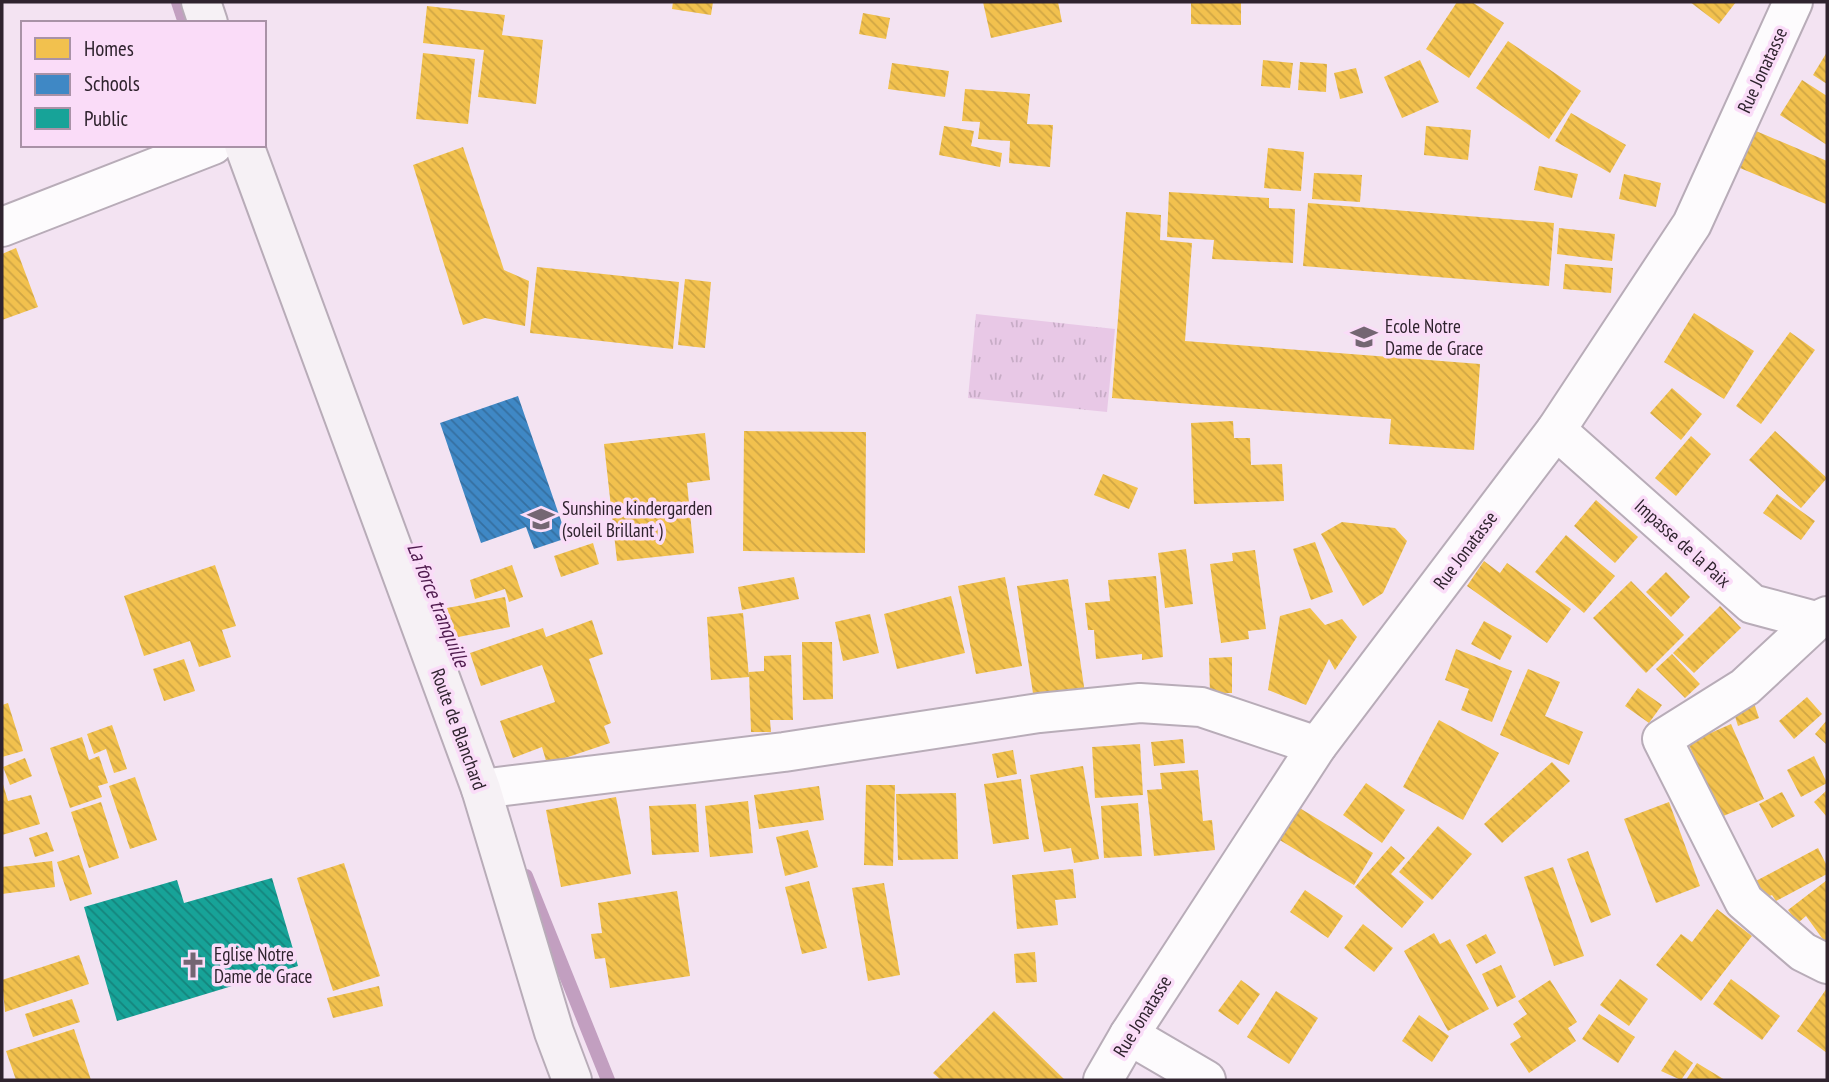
<svg xmlns="http://www.w3.org/2000/svg" width="1829" height="1082" font-family="'PT Sans Narrow',sans-serif">
  <style>
    .grass { fill: url(#grass-tufts) }
    .homes { fill: url(#homes-back-hatch) }
    .schools { fill: url(#schools-back-hatch) }
    .public { fill: url(#public-back-hatch) }
    .lines { fill: none; stroke-linecap: round; stroke-linejoin: round }
    .stream { stroke: #c29fc0; stroke-width: 14 }
    .street-casing { stroke: #b8acb8; stroke-width: 42 }
    .secondary-casing { stroke: #b8acb8; stroke-width: 42 }
    .street { stroke: #fdfbfd; stroke-width: 38 }
    .secondary { stroke: #f6f1f5; stroke-width: 38 }
    .labels { text-anchor: middle; stroke-width: 7; stroke-linejoin: round; paint-order: stroke }
    .street-label { font-size: 19px; fill: #2f232e; stroke: #fadcf8 }
    .poi-label { font-size: 19px; fill: #2f232e; stroke: #fadcf8; text-anchor: start }
    .water-label { font-size: 21px; font-style: italic; fill: #4f1a4e; stroke: #fadcf8 }
  </style>
  <defs>
    <pattern id="grass-tufts" width="24" height="20" patternUnits="userSpaceOnUse" patternTransform="scale(1.75)"><rect width="24" height="20" fill="#e8c8e6"/><path d="M3 7l-1-3M5 7V3M7 7l1-3M15 17l-1-3M17 17v-4M19 17l1-3" fill="none" stroke="#c7acc6"/></pattern>
    <pattern id="homes-back-hatch" width="6" height="6" patternUnits="userSpaceOnUse" patternTransform="scale(1.75)"><rect width="6" height="6" fill="#f2c14e"/><path d="M-1 5l2 2M0 0l6 6M5-1l2 2" fill="none" stroke="#d0a644"/></pattern>
    <pattern id="schools-back-hatch" width="6" height="6" patternUnits="userSpaceOnUse" patternTransform="scale(1.75)"><rect width="6" height="6" fill="#3f88c5"/><path d="M-1 5l2 2M0 0l6 6M5-1l2 2" fill="none" stroke="#356fa0"/></pattern>
    <pattern id="public-back-hatch" width="6" height="6" patternUnits="userSpaceOnUse" patternTransform="scale(1.75)"><rect width="6" height="6" fill="#17a398"/><path d="M-1 5l2 2M0 0l6 6M5-1l2 2" fill="none" stroke="#15847c"/></pattern>
  </defs>
  <rect width="100%" height="100%" fill="#f3e3f2"/>
  <!-- grass -->
  <path class="grass" d="M976,314L1115,329L1107,412L968,398Z"/>
  <!-- homes -->
  <g class="homes">
    <path d="M673,2H713L711,15L672,9Z"/>
    <path d="M983,2H1058L1062,22L991,38Z"/>
    <path d="M1191,2H1241V25L1191,24Z"/>
    <path d="M1457,2H1472L1504,23L1469,78L1426,49Z"/>
    <path d="M1690,2H1736L1719,24Z"/>
    <path d="M427,6L505,15L502,35L543,40L536,104L478,97L484,50L423,43Z"/>
    <path d="M863,13L890,18L886,39L859,34Z"/>
    <path d="M1508,41L1581,91L1549,139L1476,88Z"/>
    <path d="M1827,52V84L1813,75Z"/>
    <path d="M423,53L475,59L468,124L416,119Z"/>
    <path d="M1263,60L1293,63L1290,88L1261,86Z"/>
    <path d="M1420,60L1439,102L1402,118L1384,77Z"/>
    <path d="M1300,62L1327,64L1326,92L1298,90Z"/>
    <path d="M892,63L949,71L945,97L888,89Z"/>
    <path d="M1356,68L1363,93L1340,99L1334,73Z"/>
    <path d="M1802,80L1827,96V145L1780,115Z"/>
    <path d="M965,89L1030,94L1027,124L1053,125L1050,167L1009,163L1010,141L978,139L980,122L962,121Z"/>
    <path d="M1571,113L1626,145L1610,173L1555,141Z"/>
    <path d="M944,126L974,131L971,146L1002,153L1000,167L939,155Z"/>
    <path d="M1426,126L1471,130L1468,160L1424,155Z"/>
    <path d="M1756,131L1827,161L1826,204L1740,168Z"/>
    <path d="M463,147L504,270L529,281L525,326L485,318L463,325L413,165Z"/>
    <path d="M1268,148L1304,152L1301,191L1264,188Z"/>
    <path d="M1539,166L1578,174L1572,198L1534,190Z"/>
    <path d="M1314,173L1362,175L1360,202L1312,199Z"/>
    <path d="M1624,174L1661,183L1656,207L1619,199Z"/>
    <path d="M1169,192L1269,198V208L1295,209L1293,263L1212,259L1214,240L1167,237Z"/>
    <path d="M1308,203L1554,223L1549,286L1303,266Z"/>
    <path d="M1126,212L1161,215L1160,240L1192,243L1185,341L1480,364L1474,450L1389,444L1391,419L1112,398Z"/>
    <path d="M1559,228L1615,234L1612,261L1557,254Z"/>
    <path d="M16,248L38,307L2,320V254Z"/>
    <path d="M1565,264L1613,268L1611,293L1563,289Z"/>
    <path d="M537,267L679,282L673,349L530,333Z"/>
    <path d="M685,279L711,282L705,348L678,345Z"/>
    <path d="M1694,313L1754,351L1724,399L1664,362Z"/>
    <path d="M1790,332L1815,350L1761,424L1736,406Z"/>
    <path d="M1672,388L1702,414L1681,440L1650,413Z"/>
    <path d="M1233,421L1234,438H1250L1251,465L1282,464L1284,501L1194,504L1191,423Z"/>
    <path d="M744,431L866,432L865,553L743,551Z"/>
    <path d="M1775,431L1827,478L1801,508L1749,460Z"/>
    <path d="M705,433L710,480L687,483L694,553L617,561L604,444Z"/>
    <path d="M1691,436L1711,454L1676,496L1655,478Z"/>
    <path d="M1103,474L1138,488L1129,509L1094,495Z"/>
    <path d="M1777,494L1815,521L1801,540L1763,513Z"/>
    <path d="M1596,500L1638,537L1615,563L1574,526Z"/>
    <path d="M1342,522L1395,528L1407,541L1383,593L1363,606L1321,534Z"/>
    <path d="M1566,535L1615,576L1584,613L1535,572Z"/>
    <path d="M1315,542L1333,592L1311,600L1293,549Z"/>
    <path d="M593,543L599,564L561,577L554,556Z"/>
    <path d="M1186,549L1193,604L1165,608L1158,553Z"/>
    <path d="M1255,550L1266,629L1248,631L1249,639L1221,643L1210,564L1233,561L1232,553Z"/>
    <path d="M1484,561L1500,573L1507,563L1571,609L1547,643L1467,586Z"/>
    <path d="M215,565L236,626L222,630L231,657L199,667L190,641L144,656L124,596Z"/>
    <path d="M512,565L523,597L509,602L505,589L475,599L470,580Z"/>
    <path d="M1666,572L1690,597L1671,617L1646,592Z"/>
    <path d="M1156,576L1163,657L1142,660V654L1096,659L1094,630H1088L1085,603L1110,601L1108,580Z"/>
    <path d="M794,577L799,599L742,610L738,587Z"/>
    <path d="M1005,577L1022,666L976,674L958,586Z"/>
    <path d="M1068,579L1086,700L1035,707L1017,586Z"/>
    <path d="M1631,581L1684,635L1646,673L1593,618Z"/>
    <path d="M951,596L965,653L897,669L884,614Z"/>
    <path d="M505,597L510,627L453,638L447,608Z"/>
    <path d="M1720,606L1741,628L1694,673L1673,653Z"/>
    <path d="M1310,608L1325,625L1342,619L1357,637L1335,670L1329,659L1306,705L1268,690L1280,616Z"/>
    <path d="M743,613L749,677L711,680L707,617Z"/>
    <path d="M870,614L879,653L843,661L835,622Z"/>
    <path d="M592,620L603,654L589,659L611,723L604,726L610,743L547,764L542,747L513,758L500,721L555,702L542,665L481,686L470,653L543,628L546,637Z"/>
    <path d="M1484,621L1512,636L1500,660L1471,644Z"/>
    <path d="M802,642H832L833,699L803,700Z"/>
    <path d="M1456,649L1512,671L1492,722L1461,710L1469,689L1445,680Z"/>
    <path d="M1672,654L1700,684L1685,698L1656,669Z"/>
    <path d="M791,655L793,720H770L771,732H751L749,672L764,671V656Z"/>
    <path d="M1232,657V693H1210L1209,658Z"/>
    <path d="M184,659L195,691L164,701L153,669Z"/>
    <path d="M1528,669L1560,682L1545,716L1583,732L1569,765L1500,735Z"/>
    <path d="M1638,688L1662,705L1649,723L1625,706Z"/>
    <path d="M1807,697L1822,714L1794,739L1779,721Z"/>
    <path d="M1753,700L1759,718L1738,726L1732,707Z"/>
    <path d="M8,703L23,751L2,757V705Z"/>
    <path d="M1439,720L1499,753L1463,820L1403,787Z"/>
    <path d="M1827,720V743L1826,744L1815,734Z"/>
    <path d="M1731,724L1764,799L1721,817L1688,743Z"/>
    <path d="M112,725L127,769L114,773L106,749L94,754L87,734Z"/>
    <path d="M82,737L89,760L99,756L108,783L98,786L102,797L70,808L50,748Z"/>
    <path d="M1183,739L1185,763L1154,766L1151,742Z"/>
    <path d="M1140,744L1143,795L1095,798L1092,747Z"/>
    <path d="M1013,750L1017,774L997,778L992,754Z"/>
    <path d="M1814,756L1827,783L1801,797L1787,770Z"/>
    <path d="M25,758L32,776L10,785L3,767Z"/>
    <path d="M1552,762L1570,781L1502,843L1484,824Z"/>
    <path d="M1083,766L1099,859L1074,863L1071,848L1044,852L1030,775Z"/>
    <path d="M1198,770L1203,821L1212,820L1215,850L1154,856L1147,790L1162,789L1160,773Z"/>
    <path d="M135,777L157,840L130,849L109,786Z"/>
    <path d="M1021,779L1029,839L993,844L984,784Z"/>
    <path d="M1366,783L1405,810L1382,843L1343,815Z"/>
    <path d="M3,784L8,801L31,795L40,824L2,835Z"/>
    <path d="M866,785H895L893,866L864,865Z"/>
    <path d="M819,786L824,820L759,829L754,795Z"/>
    <path d="M1827,790V817L1814,802Z"/>
    <path d="M1782,792L1795,816L1772,828L1759,804Z"/>
    <path d="M956,793L958,859L898,860L896,794Z"/>
    <path d="M616,797L631,874L561,887L546,810Z"/>
    <path d="M748,801L753,853L710,857L705,806Z"/>
    <path d="M101,802L119,858L89,868L71,812Z"/>
    <path d="M1669,802L1700,886L1656,903L1624,819Z"/>
    <path d="M1138,803L1142,856L1104,858L1101,806Z"/>
    <path d="M696,804L699,852L652,855L649,806Z"/>
    <path d="M1298,807L1373,853L1354,885L1278,839Z"/>
    <path d="M1438,826L1472,854L1432,900L1399,872Z"/>
    <path d="M808,830L818,867L785,876L776,837Z"/>
    <path d="M47,832L54,851L35,857L29,838Z"/>
    <path d="M1391,846L1405,858L1391,874L1424,902L1402,928L1355,887Z"/>
    <path d="M1818,848L1827,866V874L1776,901L1772,895L1761,900L1752,883Z"/>
    <path d="M1588,851L1611,915L1591,923L1567,859Z"/>
    <path d="M79,855L92,894L70,901L57,862Z"/>
    <path d="M52,861L55,887L2,894V867Z"/>
    <path d="M344,863L380,976L333,991L297,878Z"/>
    <path d="M1553,867L1584,956L1554,966L1524,877Z"/>
    <path d="M1073,869L1076,898L1055,900L1058,925L1017,929L1012,875Z"/>
    <path d="M1827,880V945L1806,916L1798,923L1788,910Z"/>
    <path d="M809,881L827,948L802,954L785,887Z"/>
    <path d="M884,883L900,975L868,981L852,888Z"/>
    <path d="M1305,890L1343,916L1328,938L1290,912Z"/>
    <path d="M677,891L690,976L610,988L605,958L595,959L591,934L602,933L598,903Z"/>
    <path d="M1717,909L1752,936L1701,1001L1656,965L1681,934L1692,942Z"/>
    <path d="M1363,924L1393,948L1374,972L1344,948Z"/>
    <path d="M1434,933L1440,944L1450,939L1489,1009L1448,1031L1404,951Z"/>
    <path d="M1486,934L1496,953L1476,964L1466,945Z"/>
    <path d="M1035,952L1037,982L1016,983L1014,954Z"/>
    <path d="M79,955L89,984L5,1012L2,980Z"/>
    <path d="M1501,965L1516,997L1497,1007L1482,974Z"/>
    <path d="M1620,979L1648,999L1629,1026L1600,1005Z"/>
    <path d="M1731,979L1780,1016L1762,1040L1713,1004Z"/>
    <path d="M1241,980L1260,994L1238,1025L1218,1011Z"/>
    <path d="M1550,980L1577,1022L1568,1028L1576,1041L1529,1073L1510,1044L1521,1037L1513,1024L1527,1014L1518,1001Z"/>
    <path d="M379,986L383,1006L333,1018L327,998Z"/>
    <path d="M1827,988V1053L1797,1031Z"/>
    <path d="M1276,991L1318,1018L1289,1064L1247,1037Z"/>
    <path d="M72,999L80,1022L33,1037L25,1014Z"/>
    <path d="M994,1011L1065,1080H941L933,1073Z"/>
    <path d="M1599,1014L1635,1037L1618,1063L1582,1039Z"/>
    <path d="M1419,1015L1449,1036L1432,1062L1402,1041Z"/>
    <path d="M74,1029L91,1080H16L6,1051Z"/>
    <path d="M1675,1050L1693,1063L1681,1080L1661,1071Z"/>
    <path d="M1697,1063L1725,1080H1686Z"/>
  </g>
  <!-- schools -->
  <path class="schools" d="M518,396L567,538L534,549L526,527L481,543L440,423Z"/>
  <!-- public -->
  <path class="public" d="M272,878L298,966L117,1021L84,907L177,880L184,903Z"/>
  <g class="lines">
    <!-- stream -->
    <g class="stream">
      <path d="M178,2L185,23"/>
      <path d="M526,876L608,1080"/>
    </g>
    <!-- street casing -->
    <g class="street-casing">
      <g id="street">
        <path d="M2,227L213,145"/>
        <path d="M1556,430L1752,604L1816,621L1827,616"/>
        <path d="M1816,621L1745,687L1662,739L1744,901L1803,952L1827,964"/>
        <path d="M481,789L784,752L1039,713L1140,703L1201,707L1317,746"/>
        <path d="M1129,1035L1206,1080"/>
        <path d="M1103,1080L1129,1035L1317,746L1556,430L1692,224L1793,2"/>
      </g>
    </g>
    <!-- secondary casing -->
    <g class="secondary-casing">
      <g id="secondary">
        <path d="M201,2L208,23"/>
        <path d="M244,145L481,789L554,1032L572,1080"/>
      </g>
    </g>
    <!-- street -->
    <use href="#street" class="street"/>
    <!-- secondary -->
    <use href="#secondary" class="secondary"/>
  </g>
  <!-- icons -->
  <defs>
    <g id="school-bare" transform="scale(2.1)"><path d="M0-5L7-2L0 1L-7-2ZM-4 1L0 2.5L4 1V4Q0 6-4 4Z" fill="#746673" stroke="#fadcf8" stroke-width="2.5" paint-order="stroke"/></g>
    <g id="church-bare" transform="scale(2.1)"><path d="M-1.2-6h2.4v3.5h3.3v2.4h-3.3V6h-2.4V-.1h-3.3v-2.4h3.3Z" fill="#746673" stroke="#fadcf8" stroke-width="2.5" paint-order="stroke"/></g>
  </defs>
  <g fill-rule="evenodd">
    <use href="#school-bare" x="1364" y="337"/>
    <use href="#school-bare" x="541" y="519"/>
    <use href="#church-bare" x="193" y="965"/>
  </g>
  <g class="labels">
    <!-- street labels -->
    <g class="street-label">
      <text transform="translate(1762 70) rotate(-65)" y="7">Rue Jonatasse</text>
      <text transform="translate(1683 543) rotate(42)" y="7">Impasse de la Paix</text>
      <text transform="translate(1465 550) rotate(-53)" y="7">Rue Jonatasse</text>
      <text transform="translate(459 729) rotate(70)" y="7">Route de Blanchard</text>
      <text transform="translate(1142 1016) rotate(-58)" y="7">Rue Jonatasse</text>
    </g>
    <!-- poi labels -->
    <g class="poi-label">
      <text x="1385" y="333">Ecole Notre<tspan x="1385" dy="22">Dame de Grace</tspan></text>
      <text x="562" y="515">Sunshine kindergarden<tspan x="562" dy="22">(soleil Brillant )</tspan></text>
      <text x="214" y="961">Eglise Notre<tspan x="214" dy="22">Dame de Grace</tspan></text>
    </g>
    <!-- water labels -->
    <g class="water-label">
      <text transform="translate(438 605) rotate(68)" y="7">La force tranquille</text>
    </g>
  </g>
  <!-- border -->
  <rect width="1829" height="1082" fill="none" stroke="#2f232e" stroke-width="7"/>
  <!-- legend -->
  <rect x="21" y="21" width="245" height="126" fill="#fadcf8" stroke="#a992a7" stroke-width="2"/>
  <rect x="35" y="38" width="35" height="21" fill="#f2c14e" stroke="#a992a7" stroke-width="2"/>
  <text x="84" y="56" font-size="21" fill="#2f232e">Homes</text>
  <rect x="35" y="74" width="35" height="21" fill="#3f88c5" stroke="#a992a7" stroke-width="2"/>
  <text x="84" y="91" font-size="21" fill="#2f232e">Schools</text>
  <rect x="35" y="108" width="35" height="21" fill="#17a398" stroke="#a992a7" stroke-width="2"/>
  <text x="84" y="126" font-size="21" fill="#2f232e">Public</text>
</svg>
